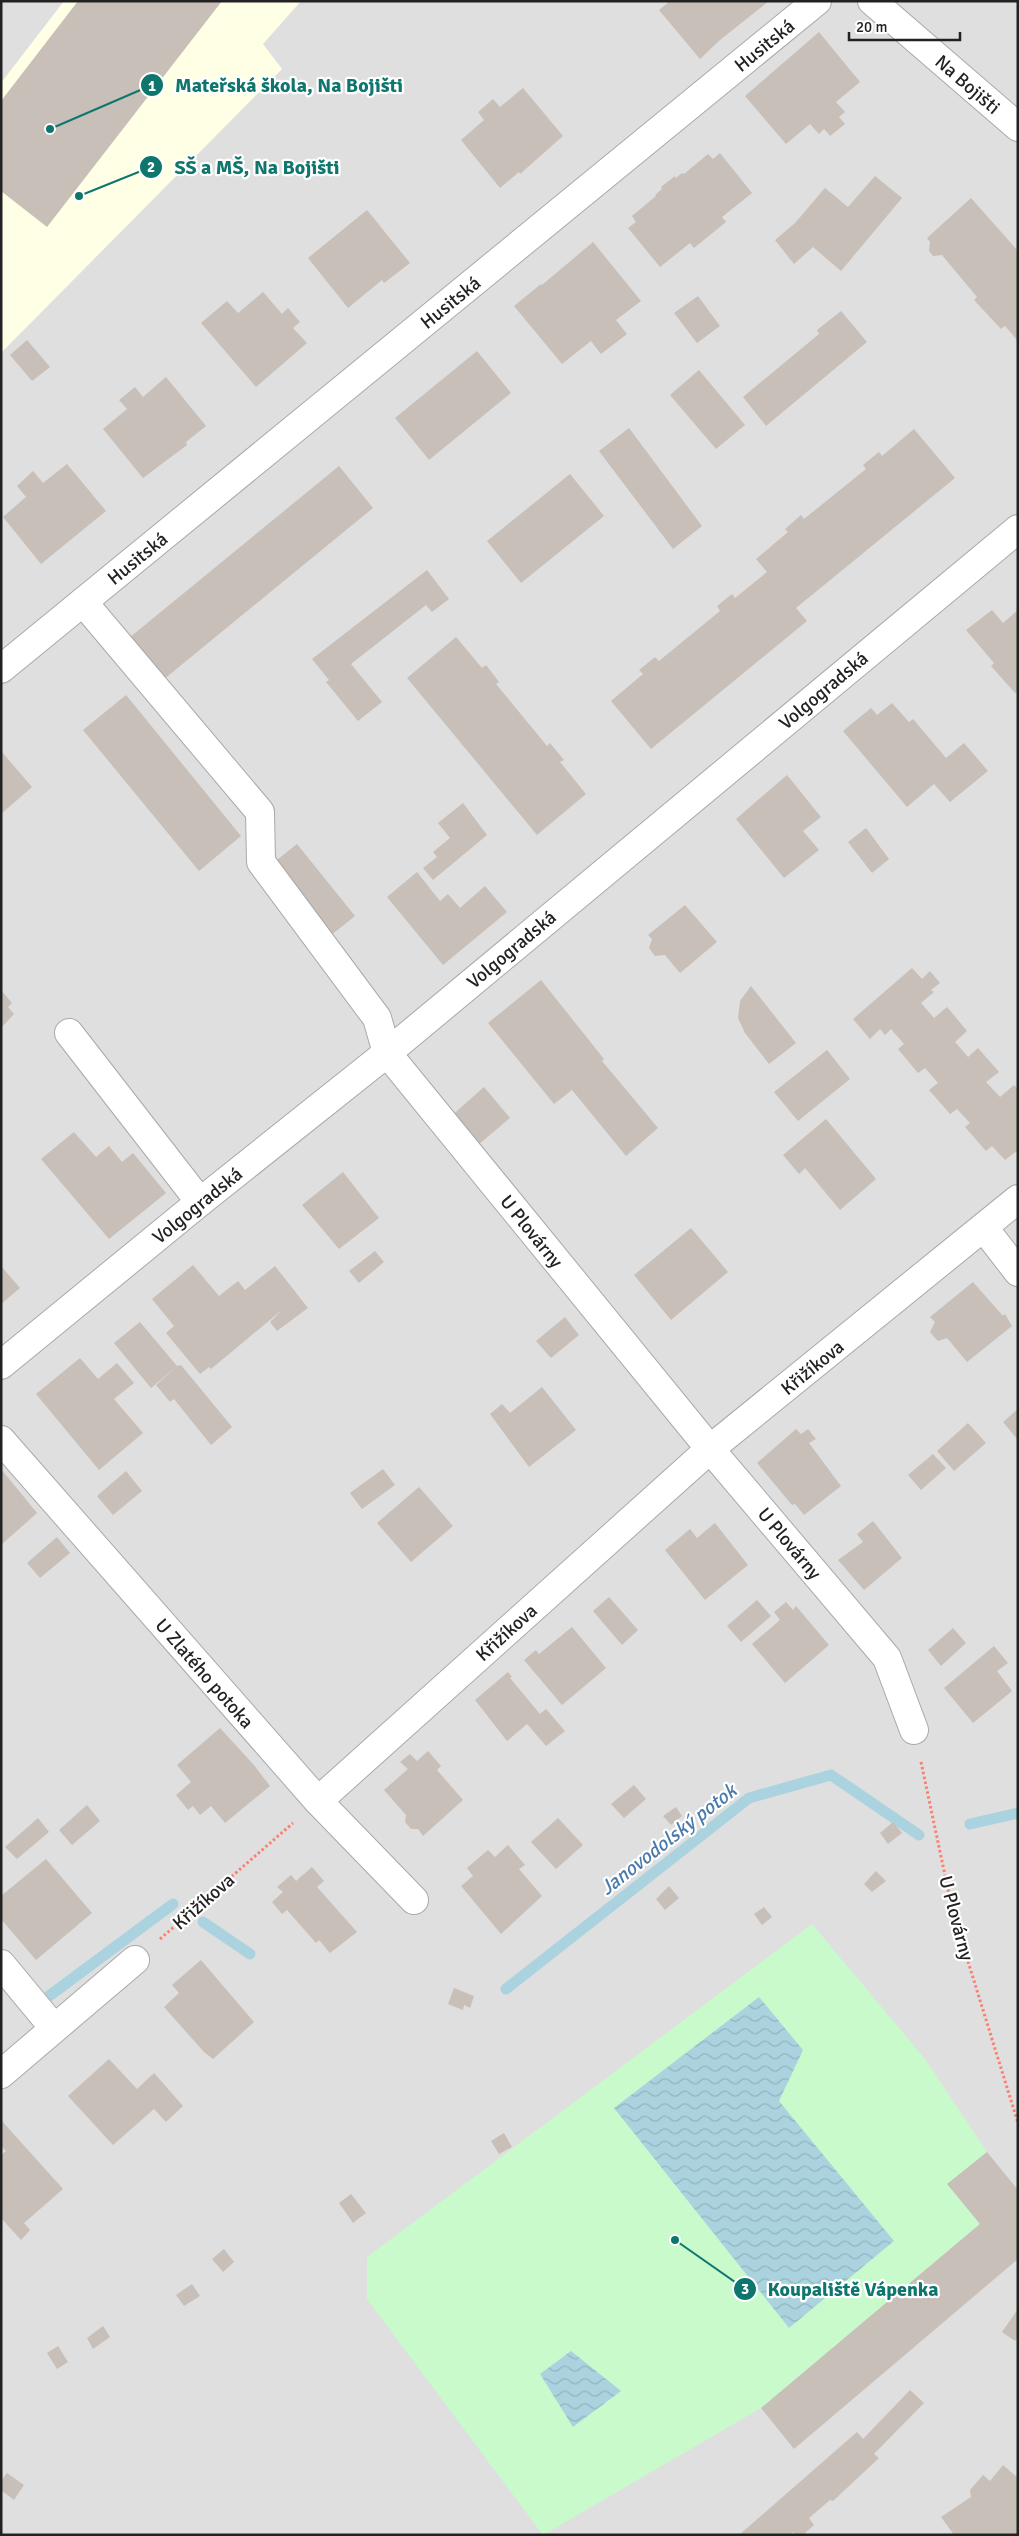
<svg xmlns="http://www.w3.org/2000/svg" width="1019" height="2536" font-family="Signika,sans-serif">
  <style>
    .residential { fill: #e0dfdf }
    .education { fill: #ffffe5 }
    .park { fill: #c8facc }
    .water { fill: url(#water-waves) }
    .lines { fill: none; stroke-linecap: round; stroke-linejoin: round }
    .stream { stroke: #aad3df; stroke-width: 11 }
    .building { fill: #c7bfb8 }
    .minor-casing { stroke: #a9a9a9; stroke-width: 30 }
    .path { stroke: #fa8072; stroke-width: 3; stroke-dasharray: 2.5 2.5; stroke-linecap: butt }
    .minor { stroke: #fff; stroke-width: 28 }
    .labels { text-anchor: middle; stroke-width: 4.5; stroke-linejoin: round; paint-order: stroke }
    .street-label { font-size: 19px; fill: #222; stroke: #fff }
    .water-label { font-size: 20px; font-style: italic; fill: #4a7aab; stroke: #fff }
    .leader { fill: none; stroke: #0f766e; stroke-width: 2 }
    .callout-dot { fill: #0f766e; stroke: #fff; stroke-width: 2 }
    .mark-label { font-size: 15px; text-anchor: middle; font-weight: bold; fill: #fff }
    .callout-label { font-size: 20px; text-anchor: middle; font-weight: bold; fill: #0f766e; stroke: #fff; stroke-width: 4.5; stroke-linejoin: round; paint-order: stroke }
  </style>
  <defs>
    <pattern id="water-waves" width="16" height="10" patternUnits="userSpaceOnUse" patternTransform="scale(1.25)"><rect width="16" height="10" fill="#aad3df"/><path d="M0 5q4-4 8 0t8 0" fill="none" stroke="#92b5bf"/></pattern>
  </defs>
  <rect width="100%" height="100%" fill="#f2efe9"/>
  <!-- residential -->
  <rect class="residential" x="1" y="1" width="1017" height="2534"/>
  <!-- education -->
  <path class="education" d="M64,1H301L263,44L282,69L1,353V83Z"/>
  <!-- park -->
  <path class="park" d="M812,1924L925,2059L987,2152L948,2184L980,2224L761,2408L543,2535L367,2299V2257Z"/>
  <!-- water -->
  <g class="water">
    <path d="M759,1997L803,2050L779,2101L894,2241L789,2328L614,2108Z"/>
    <path d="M571,2351L621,2391L573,2427L540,2374Z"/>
  </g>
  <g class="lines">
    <!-- stream -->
    <g class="stream">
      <path d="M970,1824L1018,1813"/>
      <path d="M203,1922L250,1954"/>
      <path d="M506,1989L749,1798L831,1775L919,1835"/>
      <path d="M49,1996L173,1904"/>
    </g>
  </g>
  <!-- building -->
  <g class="building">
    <path d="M78,1H222L47,227L1,191V101Z"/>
    <path d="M670,1H769L720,40L700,59L659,10Z"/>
    <path d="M819,32L860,82L836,102L845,112L839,117L845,124L830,136L824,129L819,134L810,124L786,144L745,96Z"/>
    <path d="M523,88L563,136L520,174L519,172L500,188L461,140L484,120L478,112L493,99L500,107Z"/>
    <path d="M720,153L752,193L722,217L726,222L694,248L690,243L660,267L628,228L636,222L632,216L656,196L655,195L662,189L661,187L675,176L676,178L682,173L684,174L708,154L713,159Z"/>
    <path d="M875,176L902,198L841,271L813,247L794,264L775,240L795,223L825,188L848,207Z"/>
    <path d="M971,198L1018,251V341L1005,326L1001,329L974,300L977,297L942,255L933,256L929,251L930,242L927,238Z"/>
    <path d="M367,210L410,263L384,283L382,280L348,308L308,258Z"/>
    <path d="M593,242L641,301L616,320L627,334L601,354L591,341L562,364L514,306L541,284L542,285Z"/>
    <path d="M263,292L282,314L288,308L300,322L293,328L307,343L256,387L201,323L227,301L238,313Z"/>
    <path d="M698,296L720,326L697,343L674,313Z"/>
    <path d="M841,311L867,342L766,426L743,397L819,334L817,330Z"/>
    <path d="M27,340L50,367L32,381L10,355Z"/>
    <path d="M477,351L511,393L429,460L395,418Z"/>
    <path d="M699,370L745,425L716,449L670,395Z"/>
    <path d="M166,377L206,426L186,442L187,445L143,478L103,429L127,409L119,400L135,387L143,397Z"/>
    <path d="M629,428L702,526L673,549L599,451Z"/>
    <path d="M914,429L955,478L796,608L807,621L651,749L611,701L643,674L639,670L655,657L659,661L720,611L717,606L732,594L735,598L767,572L756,559L788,532L785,529L801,515L804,519L866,469L863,465L879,452L882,456Z"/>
    <path d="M67,464L106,511L41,564L3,517L26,497L17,486L33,471L43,483Z"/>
    <path d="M339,466L373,508L163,680L129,638Z"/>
    <path d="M570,474L604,516L521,583L487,541Z"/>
    <path d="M427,570L449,599L432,612L426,605L351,664L382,702L358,721L326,682L329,680L312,659Z"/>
    <path d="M992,610L1003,623L1018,610V691L1015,693L991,666L994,663L966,630Z"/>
    <path d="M456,637L482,668L486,665L499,682L496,684L547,746L550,743L564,760L560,762L586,794L537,835L407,678Z"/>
    <path d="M126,695L241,836L199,871L83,730Z"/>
    <path d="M892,703L909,722L913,719L946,758L964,743L988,771L950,802L934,784L907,807L843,731L871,708L877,715Z"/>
    <path d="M1,751L32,787L1,814Z"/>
    <path d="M787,775L821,817L803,831L819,850L784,878L736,819Z"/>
    <path d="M463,803L487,835L433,880L423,868L437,857L433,852L450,838L438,823Z"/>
    <path d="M866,828L889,859L872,873L848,842Z"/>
    <path d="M297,844L355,916L330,936L272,864Z"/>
    <path d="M417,872L440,901L448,894L460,908L485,886L507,912L443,965L387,897Z"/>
    <path d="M685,905L717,942L680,973L665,955L655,956L649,948L652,939L648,935Z"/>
    <path d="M912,968L922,979L930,971L940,983L931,990L934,992L921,1003L934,1018L947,1007L967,1031L955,1042L968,1057L978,1048L999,1072L986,1082L1000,1097L1014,1085L1018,1089V1150L1005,1160L992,1146L986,1151L965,1127L970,1123L957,1109L950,1114L929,1090L938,1083L925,1068L918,1073L898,1049L904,1044L891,1029L885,1035L880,1029L870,1039L853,1019Z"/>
    <path d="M541,980L604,1059L602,1061L658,1128L626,1156L572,1090L554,1104L488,1023Z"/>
    <path d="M751,986L796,1043L769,1064L745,1033L738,1018L740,1001Z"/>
    <path d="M1,990L12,1003L8,1007L14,1014L1,1028Z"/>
    <path d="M827,1050L850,1079L798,1121L774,1092Z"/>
    <path d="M484,1087L510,1118L472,1150L448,1119Z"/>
    <path d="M826,1119L876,1179L840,1210L805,1168L799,1174L783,1155Z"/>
    <path d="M74,1132L96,1157L109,1146L122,1162L133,1153L166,1193L109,1239L41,1159Z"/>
    <path d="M343,1172L379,1218L339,1249L302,1205Z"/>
    <path d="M691,1228L728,1272L671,1320L634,1275Z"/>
    <path d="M375,1251L384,1262L359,1283L349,1271Z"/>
    <path d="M193,1265L219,1296L238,1281L245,1290L275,1266L308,1308L277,1331L270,1322L282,1310L211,1369L209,1367L200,1374L166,1333L174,1326L152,1299Z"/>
    <path d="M1,1266L20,1288L1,1304Z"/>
    <path d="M973,1282L1003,1316L1005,1314L1012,1326L967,1362L947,1338L938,1341L930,1332L935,1322L930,1317Z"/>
    <path d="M565,1317L579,1335L551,1358L536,1341Z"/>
    <path d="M140,1322L177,1366L181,1365L232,1427L211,1445L174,1399L170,1402L156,1385L177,1366L151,1388L114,1343Z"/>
    <path d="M80,1358L98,1379L117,1363L134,1383L114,1399L143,1433L99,1470L36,1394Z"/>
    <path d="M542,1387L576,1430L529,1467L490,1414L502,1404L510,1413Z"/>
    <path d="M1018,1409V1440L1003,1422Z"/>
    <path d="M968,1423L986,1443L954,1471L937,1451Z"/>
    <path d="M796,1429L801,1434L808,1429L816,1439L809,1443L841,1486L804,1515L795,1504L792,1505L757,1463Z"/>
    <path d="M933,1454L946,1468L921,1490L908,1475Z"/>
    <path d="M1,1469L37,1513L1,1545Z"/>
    <path d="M383,1469L395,1485L362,1509L350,1493Z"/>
    <path d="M126,1471L142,1491L113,1515L97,1496Z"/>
    <path d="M419,1487L453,1526L411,1562L377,1523Z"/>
    <path d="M873,1521L902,1558L864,1590L838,1560L863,1542L857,1534Z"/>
    <path d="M715,1523L748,1565L705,1600L665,1550L690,1529L697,1538Z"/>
    <path d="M57,1537L70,1553L40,1578L27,1563Z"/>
    <path d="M609,1597L638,1630L622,1645L593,1611Z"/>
    <path d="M757,1600L771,1616L741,1642L727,1626Z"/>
    <path d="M786,1602L793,1610L796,1606L829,1645L785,1683L752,1644L780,1620L774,1612Z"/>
    <path d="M572,1627L606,1668L562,1705L524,1660L536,1650L539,1654Z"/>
    <path d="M953,1628L966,1643L941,1666L928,1650Z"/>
    <path d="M994,1646L1008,1663L997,1671L1012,1691L973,1723L944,1688Z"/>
    <path d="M508,1672L512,1677L510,1678L540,1714L546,1709L565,1731L546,1746L527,1724L507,1741L475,1700Z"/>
    <path d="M220,1728L253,1764L270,1786L225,1823L211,1806L200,1815L193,1806L188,1810L176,1795L191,1782L177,1765Z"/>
    <path d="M428,1751L441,1766L437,1770L463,1800L423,1836L418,1829H411L405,1822L406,1815L384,1790L408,1769L400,1762L410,1754L417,1761Z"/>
    <path d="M634,1785L646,1799L624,1818L611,1804Z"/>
    <path d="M87,1805L100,1821L72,1845L59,1830Z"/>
    <path d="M676,1807L682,1816L671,1825L663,1816Z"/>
    <path d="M38,1818L49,1832L17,1859L5,1847Z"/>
    <path d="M558,1818L583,1845L556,1869L531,1842Z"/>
    <path d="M893,1822L902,1833L888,1844L880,1833Z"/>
    <path d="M508,1845L525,1865L519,1869L542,1896L501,1934L461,1886L473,1876L467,1868L488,1850L495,1857Z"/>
    <path d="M46,1859L92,1913L36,1960L1,1919V1896Z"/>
    <path d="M312,1867L324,1881L317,1887L357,1932L330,1953L319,1940L316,1943L287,1910L282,1914L272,1902L283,1892L277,1887L291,1875L296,1881Z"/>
    <path d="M876,1871L886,1881L872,1892L864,1884Z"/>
    <path d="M669,1886L679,1898L665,1910L656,1899Z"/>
    <path d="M764,1907L772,1917L762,1925L754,1914Z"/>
    <path d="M201,1960L254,2022L213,2059L204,2052L164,2007L179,1993L172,1985Z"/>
    <path d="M454,1988L474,1996L470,2008L464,2005L463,2010L448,2004Z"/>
    <path d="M109,2059L137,2089L154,2073L183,2106L166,2122L154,2109L113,2145L68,2096Z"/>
    <path d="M1,2120L63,2189L24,2223L30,2230L21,2240L1,2218V2155L6,2151L1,2146Z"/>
    <path d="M504,2133L512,2147L499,2154L491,2141Z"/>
    <path d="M987,2152L1018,2190V2259L794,2449L761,2408L980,2224L947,2184Z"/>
    <path d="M351,2194L366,2213L353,2223L339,2203Z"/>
    <path d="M224,2249L234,2262L223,2272L212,2259Z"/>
    <path d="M192,2284L200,2296L184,2306L176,2295Z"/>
    <path d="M1018,2309V2336L1015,2341L1002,2332Z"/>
    <path d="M103,2326L110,2337L93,2349L87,2338Z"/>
    <path d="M58,2346L68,2362L57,2369L47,2353Z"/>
    <path d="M910,2390L924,2403L874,2454L879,2458L833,2501L830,2500L809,2518L814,2525L803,2535H795L793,2532L791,2535H739L857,2432L863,2439Z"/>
    <path d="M1003,2465L1018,2478V2535H954L941,2517L971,2497L970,2490L983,2475L990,2481Z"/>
    <path d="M7,2473L24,2485L14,2500L1,2490V2481Z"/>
  </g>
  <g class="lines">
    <!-- minor casing -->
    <g class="minor-casing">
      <g id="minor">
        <path d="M872,1L1018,127"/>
        <path d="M83,602L260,812L261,862L377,1018L387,1053L710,1449L887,1658L914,1730"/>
        <path d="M1,669L817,1"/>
        <path d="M69,1033L200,1202"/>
        <path d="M984,1228L1018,1272"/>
        <path d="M1,1365L200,1202L387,1053L1018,529"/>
        <path d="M1,1440L318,1801L414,1900"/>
        <path d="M318,1801L710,1449L1018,1199"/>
        <path d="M1,1964L54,2028"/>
        <path d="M1,2074L135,1960"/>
      </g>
    </g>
    <!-- path -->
    <g class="path">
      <path d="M921,1762L953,1913L1018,2123"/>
      <path d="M160,1939L293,1823"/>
    </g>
    <!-- minor -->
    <use href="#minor" class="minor"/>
  </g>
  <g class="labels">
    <!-- street labels -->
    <g class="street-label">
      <text transform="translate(764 45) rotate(-39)" y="7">Husitská</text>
      <text transform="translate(968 84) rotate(41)" y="7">Na Bojišti</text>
      <text transform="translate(450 302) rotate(-39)" y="7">Husitská</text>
      <text transform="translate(137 558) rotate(-39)" y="7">Husitská</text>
      <text transform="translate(823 690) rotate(-40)" y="7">Volgogradská</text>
      <text transform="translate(511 949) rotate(-40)" y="7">Volgogradská</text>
      <text transform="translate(197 1205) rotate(-39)" y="7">Volgogradská</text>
      <text transform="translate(532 1231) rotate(51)" y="7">U Plovárny</text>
      <text transform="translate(812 1367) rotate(-39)" y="7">Křižíkova</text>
      <text transform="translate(790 1543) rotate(50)" y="7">U Plovárny</text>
      <text transform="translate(506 1632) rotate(-42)" y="7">Křižíkova</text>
      <text transform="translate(205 1673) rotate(49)" y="7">U Zlatého potoka</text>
      <text transform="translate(203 1901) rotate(-41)" y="7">Křižíkova</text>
      <text transform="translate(957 1918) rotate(75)" y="7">U Plovárny</text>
    </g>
    <!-- water labels -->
    <g class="water-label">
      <text transform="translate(668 1839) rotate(-38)" y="7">Janovodolský potok</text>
    </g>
  </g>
  <!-- callouts -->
  <path class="leader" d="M50 129L152 85M79 196L151 167M675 2240L745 2289"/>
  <g class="callout-dot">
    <circle cx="50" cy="129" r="5"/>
    <circle cx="79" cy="196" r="5"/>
    <circle cx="675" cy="2240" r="5"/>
    <circle cx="152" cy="85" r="12"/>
    <circle cx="151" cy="167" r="12"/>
    <circle cx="745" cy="2289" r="12"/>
  </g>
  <g class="mark-label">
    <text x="152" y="91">1</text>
    <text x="151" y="172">2</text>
    <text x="745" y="2294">3</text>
  </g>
  <g class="callout-label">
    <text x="289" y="92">Mateřská škola, Na Bojišti</text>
    <text x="257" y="174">SŠ a MŠ, Na Bojišti</text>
    <text x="853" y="2296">Koupaliště Vápenka</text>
  </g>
  <!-- border -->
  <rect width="1019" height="2536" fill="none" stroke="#222222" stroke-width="5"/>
  <!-- scale -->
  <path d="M849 32v8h111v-8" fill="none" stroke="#222222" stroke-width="2.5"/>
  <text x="856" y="32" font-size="15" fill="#222222" stroke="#ffffff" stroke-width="4" paint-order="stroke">20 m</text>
</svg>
